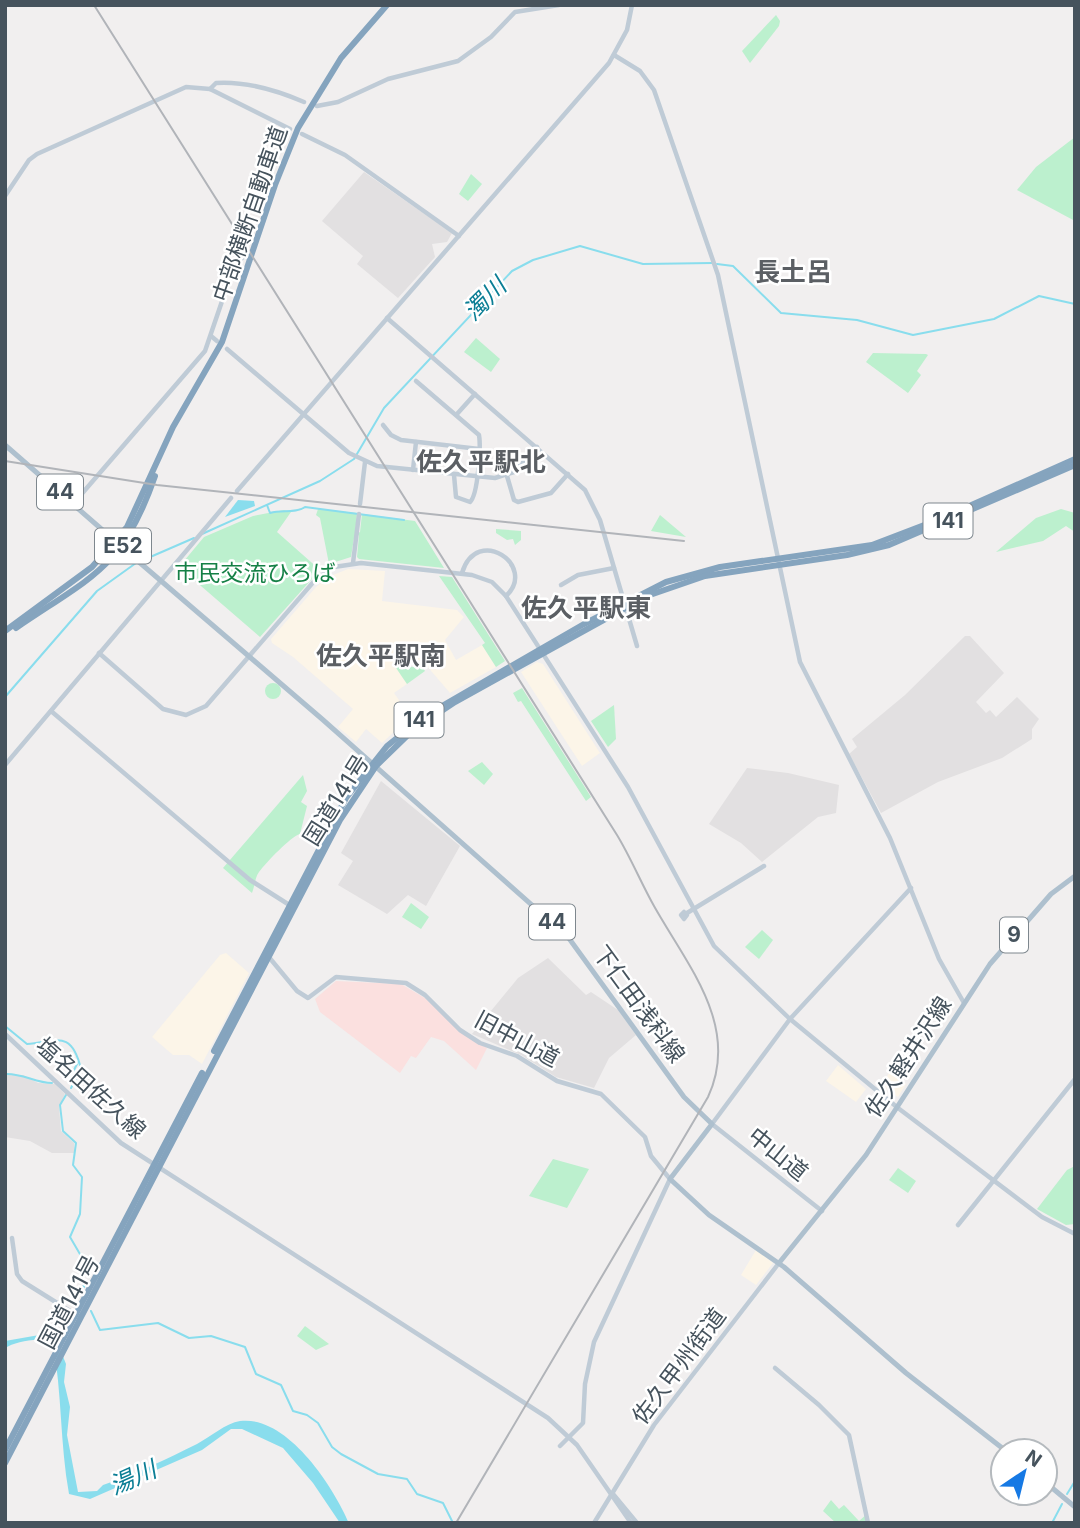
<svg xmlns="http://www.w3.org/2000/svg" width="1080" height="1528" font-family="Inter,'Noto Sans JP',sans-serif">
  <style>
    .commercial { fill: #fcf5e8 }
    .education { fill: #e2e0e1 }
    .medical { fill: #fbe0df }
    .green { fill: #bcf0ce }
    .water { fill: #89dded }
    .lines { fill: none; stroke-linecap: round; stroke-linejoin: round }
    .stream { stroke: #89dded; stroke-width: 2 }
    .secondary { stroke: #bfcbd6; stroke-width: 4.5 }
    .primary { stroke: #aec0ce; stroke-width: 5 }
    .highway { stroke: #85a4be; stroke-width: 6 }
    .rail { stroke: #b1b4b9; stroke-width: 2 }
    .labels { text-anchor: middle; stroke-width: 5; stroke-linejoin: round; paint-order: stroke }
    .shield { fill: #fff; stroke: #7e878e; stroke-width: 2 }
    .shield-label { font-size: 21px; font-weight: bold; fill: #46535d }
    .street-label { font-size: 23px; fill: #46535d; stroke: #fff }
    .park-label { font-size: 23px; fill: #158046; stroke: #fff }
    .water-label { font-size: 24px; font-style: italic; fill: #0b7e95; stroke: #fff }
    .quarter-label { font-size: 26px; font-weight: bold; fill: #5b5f64; stroke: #fff }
  </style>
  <rect width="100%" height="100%" fill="#f1efef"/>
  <!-- commercial -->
  <g class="commercial">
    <path d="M348,569L385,571L382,601L457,610L464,617L445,640L456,660L482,645L496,667L450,693L426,665L393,662L407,684L394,693L409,714V718L382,743L366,729L356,742L338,727L353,709L293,657L272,643L271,639L316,587L328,577Z"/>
    <path d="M537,662L543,664L600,753L582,766L521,672Z"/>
    <path d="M226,953L249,973L202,1064L189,1055H173L152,1037L220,955Z"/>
    <path d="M838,1065L866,1089L856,1102L826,1081Z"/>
    <path d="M890,1072L906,1084L898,1097L881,1085Z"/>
    <path d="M756,1250L773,1263L756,1285L741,1275Z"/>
  </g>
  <!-- education -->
  <g class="education">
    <path d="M364,172L452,233L447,242L432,244L435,257L398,298L357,264L363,256L322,221Z"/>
    <path d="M965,636H970L1004,673L976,702L986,713L990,710L996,717L1017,697L1039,719L1032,729V739L1002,758L938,782L881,813L849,754L857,747L852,739L905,695Z"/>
    <path d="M747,768L788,773L839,785L836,813L818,817L762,862L741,843L709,824Z"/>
    <path d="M381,781L460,846L426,906L408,895L387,914L338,885L353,861L341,853Z"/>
    <path d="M548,958L586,995L591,992L618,1010L636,1035L609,1058L594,1088L556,1077L521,1055L472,1034L518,978Z"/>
    <path d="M5,1075H23L38,1083L55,1084L65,1094L59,1107L61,1131L74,1143V1153H52L30,1141L5,1137Z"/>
  </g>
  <!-- medical -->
  <path class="medical" d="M336,981L401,984L425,998L474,1041L487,1048L476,1070L444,1041L431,1037L416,1058L411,1056L400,1073L320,1012L315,999Z"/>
  <!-- green -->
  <g class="green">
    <path d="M776,15L780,21L779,26L750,63L742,51Z"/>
    <path d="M1075,137V221L1017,190L1036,167Z"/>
    <path d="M471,174L482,184L468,201L459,194Z"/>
    <path d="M476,338L500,359L491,372L464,352Z"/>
    <path d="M873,353L926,354L928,355L917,371L921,375L908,393L866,362Z"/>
    <path d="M318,509L357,513L355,535L360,532L362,514L415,521L444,568L359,559L357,557L359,535L354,538L351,557L329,564L320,518L316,515Z"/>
    <path d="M1061,509L1075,513V532L1066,526L1043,541L996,552L1036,518Z"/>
    <path d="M284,510L291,512L277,532L320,570L260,637L179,567L204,537L253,516Z"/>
    <path d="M660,515L686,537L651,531Z"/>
    <path d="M496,529L521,531V540L515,545L513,539L507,540L496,533Z"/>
    <path d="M439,576L452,577L505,661L496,667L482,645L485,643Z"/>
    <path d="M394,665L423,668L425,671L407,684Z"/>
    <circle cx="273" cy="691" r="8"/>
    <path d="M522,688L591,797L586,801L521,701L518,702L513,693Z"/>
    <path d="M614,705L616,739L608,747L591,721Z"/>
    <path d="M482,762L493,774L484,785L468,771Z"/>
    <path d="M303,775L307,791L301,802L307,806L300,834C290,837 267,862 259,872C255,877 255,886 252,893L223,868Z"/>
    <path d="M411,903L429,917L421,929L402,917Z"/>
    <path d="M762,930L773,940L759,959L745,947Z"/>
    <path d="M553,1159L589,1169L567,1208L529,1196Z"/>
    <path d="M1075,1166V1224L1066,1225L1037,1209L1067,1170Z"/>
    <path d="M898,1168L916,1181L908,1193L889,1180Z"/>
    <path d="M305,1326L329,1344L316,1350L297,1336Z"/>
    <path d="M831,1500L839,1509L844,1505L859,1521L867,1514V1523H836L823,1511Z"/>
  </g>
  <!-- water -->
  <g class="water">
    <path d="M238,500L254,501L255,506L225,517Z"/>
    <path d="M45,1334L56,1339L66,1364L64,1382L70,1407L67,1435L78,1492L97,1491L103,1485C135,1474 167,1459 197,1444C210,1437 226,1423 240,1421C287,1415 333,1486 349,1523H340L313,1483L283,1448L242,1429H231L202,1450L90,1499L69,1494C60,1444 62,1393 53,1343C42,1336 16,1341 5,1348V1341Z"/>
  </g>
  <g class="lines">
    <!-- stream -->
    <g class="stream">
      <path d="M717,264L733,266L781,313L857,320L913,335L994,319L1039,296L1075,304"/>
      <path d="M267,505L270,513C282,509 295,514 305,507L404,520"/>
      <path d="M202,534L320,481L354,459L384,408L512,271L533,260L580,246L643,264L712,263"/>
      <path d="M141,561L194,538"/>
      <path d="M5,697L97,591L136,563"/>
      <path d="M5,1026L27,1044C54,1043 71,1027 81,1069L71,1088"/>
      <path d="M5,1074C23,1073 35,1083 52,1083"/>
      <path d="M68,1082L78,1062"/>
      <path d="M66,1095L60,1105L63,1131L76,1143L73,1165L82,1177L80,1214L70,1237L84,1261L81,1274L84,1287"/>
      <path d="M91,1311L100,1330L158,1323L189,1338L211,1336L245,1347L256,1374L281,1385L293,1411L307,1415L318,1423L332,1447L341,1454L378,1474L407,1479L417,1494L443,1503L453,1523"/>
      <path d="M1067,1494L1075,1481"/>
      <path d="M1052,1523L1062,1504"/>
    </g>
    <!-- secondary -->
    <g class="secondary">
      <path d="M614,55L640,71L654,90L718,275L800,662L890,838L939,959L964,1003"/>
      <path d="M210,89L216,83C247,81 276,90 304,102"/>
      <path d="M317,106L338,102L388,79L458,61L491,37L515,12L559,5"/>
      <path d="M302,134L345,155L459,236"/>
      <path d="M5,196L29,160L37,154L186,87L210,89L290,129"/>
      <path d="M387,318L585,490L600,520L637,646"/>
      <path d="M211,336L217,341"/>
      <path d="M227,349L349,453L377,466L495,478L514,472L537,447"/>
      <path d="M416,381L479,435C481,447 478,495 470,502L456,497L454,475"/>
      <path d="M457,414L475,394"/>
      <path d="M383,425L391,435L401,440L479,449"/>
      <path d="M413,470L416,442"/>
      <path d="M507,476L514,500L518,502L551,493L568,474"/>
      <path d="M237,491L609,63L627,30L632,5"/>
      <path d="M73,504L205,351L232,272L238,261L246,255"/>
      <path d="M360,504L365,462"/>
      <path d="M353,563L359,514"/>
      <path d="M462,573C477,524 538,566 506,596"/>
      <path d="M561,585L578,575L614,568"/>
      <path d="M99,653L163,709L186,715L206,706L316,579L334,567L361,563L472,575L492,582L506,596L628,787L714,946L790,1019L898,1108L1042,1217L1075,1234"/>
      <path d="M51,711L250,880L291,906"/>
      <path d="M5,765L231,498"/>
      <path d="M684,912L687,915L684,919L681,915Z"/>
      <path d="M687,913L764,866"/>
      <path d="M268,956L297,991L308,998L336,977L406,983L425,995L460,1030L480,1043L517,1056L557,1081L601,1094L645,1137L651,1156L670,1179L594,1342L585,1384L583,1423L560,1446"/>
      <path d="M5,1034L121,1143L548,1418L577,1445L631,1523"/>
      <path d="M822,1211L712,1124L790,1019L911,888"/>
      <path d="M958,1225L1075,1079"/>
      <path d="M12,1238L17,1274L22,1281L78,1316"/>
      <path d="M775,1368L819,1405L849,1435L868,1523"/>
      <path d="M613,1494L637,1523"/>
      <path d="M594,1523L654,1425L779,1263"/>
    </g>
    <!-- primary -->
    <g class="primary">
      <path d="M5,445L114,540"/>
      <path d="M125,550L322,719L568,937L684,1097L712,1124L670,1179L709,1215L784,1267L906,1373L1006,1451"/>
      <path d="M779,1263L866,1155L990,964L1051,894L1075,876"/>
      <path d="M1045,1482L1075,1507"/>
    </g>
    <!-- highway -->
    <g class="highway">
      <path d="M16,628C92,576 123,569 155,476"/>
      <path d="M5,631L92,567L127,527L173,427L222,342L275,185L298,128L341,58L387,5"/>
      <path d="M214,1051L346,798L387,746L423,717L584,624L666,582L720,567L872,545L940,519L1075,459"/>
      <path d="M5,1450L202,1073"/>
      <path d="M5,1463L340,820L376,766L413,730L455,702L647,596L705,576L847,555L889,545L1075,465"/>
    </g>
    <!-- rail -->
    <g class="rail">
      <path d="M94,5L617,835C631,858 641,883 654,906C687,965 741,1026 708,1097L456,1523"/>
      <path d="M5,461L157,485L684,541"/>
    </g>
  </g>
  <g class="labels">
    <!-- shield labels -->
    <g class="shield">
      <rect x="37" y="474.5" width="46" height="35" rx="5"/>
      <rect x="923.5" y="503.5" width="49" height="35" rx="5"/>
      <rect x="95" y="528.5" width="56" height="35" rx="5"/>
      <rect x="394.5" y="702.5" width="49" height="35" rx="5"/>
      <rect x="529" y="904.5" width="46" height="35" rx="5"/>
      <rect x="1000" y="917.5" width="28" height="35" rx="5"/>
    </g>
    <g class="shield-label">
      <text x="60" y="499">44</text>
      <text x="948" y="528">141</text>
      <text x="123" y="553">E52</text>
      <text x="419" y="727">141</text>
      <text x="552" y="929">44</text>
      <text x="1014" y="942">9</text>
    </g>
    <!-- street labels -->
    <g class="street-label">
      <text transform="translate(250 214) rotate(-71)" y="8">中部横断自動車道</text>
      <text transform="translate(336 800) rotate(-58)" y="8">国道141号</text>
      <text transform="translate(639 1004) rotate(54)" y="8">下仁田浅科線</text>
      <text transform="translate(517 1039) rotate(28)" y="8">旧中山道</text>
      <text transform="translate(908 1057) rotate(-57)" y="8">佐久軽井沢線</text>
      <text transform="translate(91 1088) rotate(42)" y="8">塩名田佐久線</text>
      <text transform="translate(778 1154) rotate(39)" y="8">中山道</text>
      <text transform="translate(69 1302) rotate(-62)" y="8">国道141号</text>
      <text transform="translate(679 1366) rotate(-53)" y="8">佐久甲州街道</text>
    </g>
    <!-- park labels -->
    <g class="park-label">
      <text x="255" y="581">市民交流ひろば</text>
    </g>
    <!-- water labels -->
    <g class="water-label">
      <text transform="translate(485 299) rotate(-45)" y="8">濁川</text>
      <text transform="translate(133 1478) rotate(-24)" y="8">湯川</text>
    </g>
    <!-- quarter labels -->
    <g class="quarter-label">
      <text x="793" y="281">長土呂</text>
      <text x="481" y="471">佐久平駅北</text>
      <text x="586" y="617">佐久平駅東</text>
      <text x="381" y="665">佐久平駅南</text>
    </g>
  </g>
  <!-- border -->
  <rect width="1080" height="1528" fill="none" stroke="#46535d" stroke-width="14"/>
  <!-- north arrow -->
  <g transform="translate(1024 1472) rotate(35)"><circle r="33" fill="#ffffff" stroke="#b5babe" stroke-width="2"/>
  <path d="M0-5L12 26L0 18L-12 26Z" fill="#1679e4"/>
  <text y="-10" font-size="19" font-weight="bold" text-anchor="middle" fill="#46535d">N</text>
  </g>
</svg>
